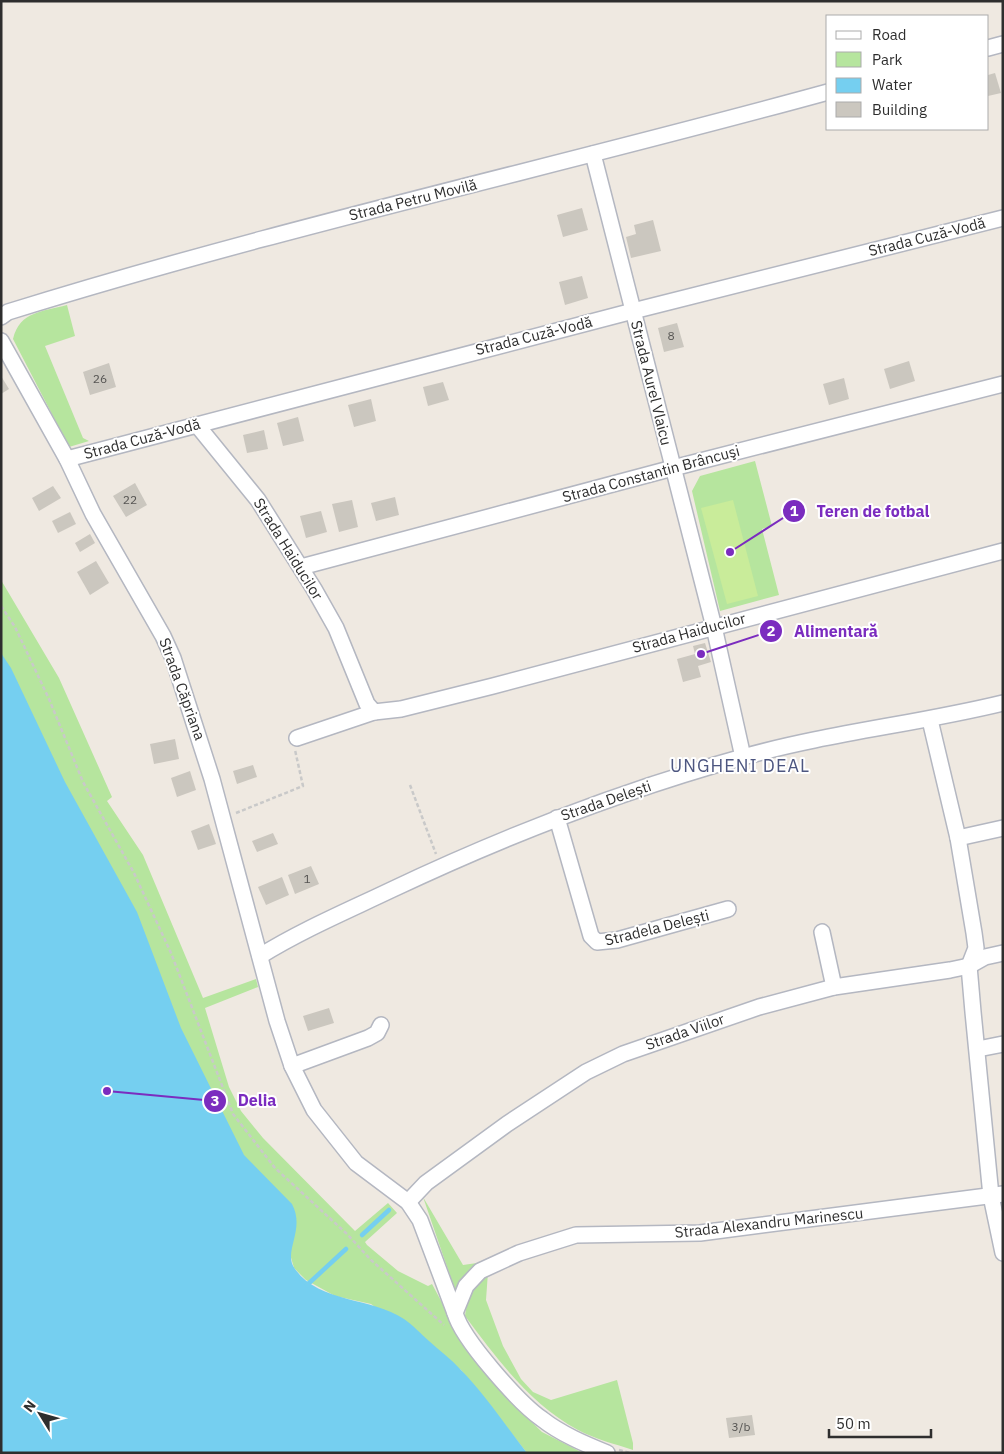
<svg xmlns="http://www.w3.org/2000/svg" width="1004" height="1454" font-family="'IBM Plex Sans',sans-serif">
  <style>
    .green { fill: #b6e59e }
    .pitch { fill: #c9ec9a }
    .water { fill: #75cff0 }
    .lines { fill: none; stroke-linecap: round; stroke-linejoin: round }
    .stream { stroke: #75cff0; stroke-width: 4.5 }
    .building { fill: #cbc7bf }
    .minor-casing { stroke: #b4b7c1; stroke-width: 18 }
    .path { stroke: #c9c9c9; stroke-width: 2.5; stroke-dasharray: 4 2.5; stroke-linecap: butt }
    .minor { stroke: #fff; stroke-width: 15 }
    .labels { text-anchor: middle; stroke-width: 4; stroke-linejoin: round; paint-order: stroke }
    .number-label { font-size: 12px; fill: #555452 }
    .street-label { font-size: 15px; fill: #2e2e2e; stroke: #fff }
    .quarter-label { font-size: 18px; letter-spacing: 1px; fill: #4d5680; stroke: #fff }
    .leader { fill: none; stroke: #7b2cbf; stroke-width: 2 }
    .callout-dot { fill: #7b2cbf; stroke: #fff; stroke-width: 2 }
    .mark-label { font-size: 15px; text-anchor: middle; font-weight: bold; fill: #fff }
    .callout-label { font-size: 16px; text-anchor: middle; font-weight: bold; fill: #7b2cbf; stroke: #fff; stroke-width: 4; stroke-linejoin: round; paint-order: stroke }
  </style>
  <rect width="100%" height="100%" fill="#efe9e1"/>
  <!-- green -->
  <g class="green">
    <path d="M67,305L75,336L45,346L83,438L89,441L69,447L13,339C20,311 42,312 67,305Z"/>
    <path d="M755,461L772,526L762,529L779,595L720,611L692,491L700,476Z"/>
    <path d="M1,580L59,678L112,797L107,801L143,855L203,998L256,979L258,987L205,1008L229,1087L241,1111L263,1138L355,1231L388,1203L397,1213L365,1242L367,1245L398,1271L428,1286L432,1284L469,1353L505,1396L542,1432L583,1453H527L461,1370L371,1304L335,1296L306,1280L294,1268L290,1254L1,704Z"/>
    <path d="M423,1197L463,1265L477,1263L457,1296Z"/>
    <path d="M488,1272L486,1300L503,1346L521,1379L533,1392L551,1400L617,1380L633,1443V1450C615,1444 595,1439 578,1430C530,1404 497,1359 465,1316C468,1297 471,1284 488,1272Z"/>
  </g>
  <!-- pitch -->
  <path class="pitch" d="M733,500L758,596L727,604L701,508Z"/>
  <!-- water -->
  <path class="water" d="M1,653L11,668L65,782L137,912L181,1028L244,1155L292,1204C306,1230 282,1252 295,1269C319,1303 371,1297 404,1319C413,1325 421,1334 429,1341C440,1351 451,1359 460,1369C485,1394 505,1425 527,1453H1Z"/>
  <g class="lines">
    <!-- stream -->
    <g class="stream">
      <path d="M362,1235L389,1210"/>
      <path d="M307,1285L346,1249"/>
    </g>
  </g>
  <!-- building -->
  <g class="building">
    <path d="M995,73L1001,93L988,96V75Z"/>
    <path d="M582,208L588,230L563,237L557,215Z"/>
    <path d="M653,220L661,251L631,258L626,237L636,234L634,225Z"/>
    <path d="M582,276L588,298L565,305L559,282Z"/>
    <path d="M677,323L684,347L664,352L658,328Z"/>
    <path d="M909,361L915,381L890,389L884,369Z"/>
    <path d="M109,363L116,387L90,395L83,372Z"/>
    <path d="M1,376L9,389L1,394Z"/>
    <path d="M844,378L849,399L829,405L823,384Z"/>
    <path d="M443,382L449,400L428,406L423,387Z"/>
    <path d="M371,399L376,421L354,427L348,405Z"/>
    <path d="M298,417L304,441L283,446L277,423Z"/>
    <path d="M264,430L268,449L247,453L243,435Z"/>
    <path d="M135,483L147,505L126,517L113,496Z"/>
    <path d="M53,486L61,498L39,511L32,498Z"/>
    <path d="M395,497L399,515L376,521L371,503Z"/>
    <path d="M352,500L358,527L339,532L332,504Z"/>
    <path d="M321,511L327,532L306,538L300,516Z"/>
    <path d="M70,512L76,524L58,533L52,521Z"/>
    <path d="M90,534L95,543L80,552L75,543Z"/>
    <path d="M96,561L109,583L90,595L77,572Z"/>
    <path d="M705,643L711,662L698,666L701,677L683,682L677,659L695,654L693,646Z"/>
    <path d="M175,739L179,759L154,764L150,744Z"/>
    <path d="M253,765L257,777L237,784L233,771Z"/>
    <path d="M190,771L196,790L177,797L171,778Z"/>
    <path d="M209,824L216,844L198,850L191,831Z"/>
    <path d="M273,833L278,844L257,852L252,841Z"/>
    <path d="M311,866L319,884L295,894L288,875Z"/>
    <path d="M282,877L289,895L266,905L258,887Z"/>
    <path d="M329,1008L334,1023L308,1031L303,1016Z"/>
    <path d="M752,1415L755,1435L729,1438L726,1418Z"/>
  </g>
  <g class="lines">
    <!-- minor casing -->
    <g class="minor-casing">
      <g id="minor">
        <path d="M988,48L1003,44"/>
        <path d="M593,154L714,627L743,757"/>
        <path d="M1,317L8,312C278,228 555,167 828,92"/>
        <path d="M1,341L67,459L93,514L163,636L173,658L212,779L277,1021L292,1066L314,1110L356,1163L408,1202L420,1220L455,1313"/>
        <path d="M197,425L258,500L314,589L336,628L367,704L374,712"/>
        <path d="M67,459L633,311L1003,218"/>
        <path d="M301,567L673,468L1003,384"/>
        <path d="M930,720L958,838L974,933L976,948L969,966L973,1012L991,1196L1003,1253"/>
        <path d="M297,738L374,712L401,709L493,686L1003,551"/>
        <path d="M557,818L591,936L597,942L617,940L728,909"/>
        <path d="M958,838L1003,828"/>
        <path d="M822,932L834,987"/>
        <path d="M260,956C302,930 347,911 391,890C505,836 621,791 743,757C828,733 917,724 1003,703"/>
        <path d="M978,1049L1003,1044"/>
        <path d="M292,1066L368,1038L377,1033L381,1025"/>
        <path d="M408,1202L426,1183L507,1124L586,1072L623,1054L759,1007L834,987L950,970L969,966L985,957L1003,953"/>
        <path d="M607,1453C585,1444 561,1434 542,1419C519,1403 462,1339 455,1313L466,1286L480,1271L519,1253L576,1235L700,1233L1003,1194"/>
      </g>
    </g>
    <!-- path -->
    <g class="path">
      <path d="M1,606L15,627L49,699L83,782L134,873L171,953L233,1114L275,1168L347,1234L371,1260L444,1325"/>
      <path d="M410,785L436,854"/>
      <path d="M236,813L303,786L295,750"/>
      <path d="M619,1450L630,1453"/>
      <path d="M999,1453H1003"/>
    </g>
    <!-- minor -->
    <use href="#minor" class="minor"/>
  </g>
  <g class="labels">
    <!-- number labels -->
    <g class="number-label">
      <text x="671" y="340">8</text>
      <text x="100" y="383">26</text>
      <text x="130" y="504">22</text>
      <text x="307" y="883">1</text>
      <text x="741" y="1431">3/b</text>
    </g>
    <!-- street labels -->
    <g class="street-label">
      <text transform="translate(413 200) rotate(-14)" y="5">Strada Petru Movilă</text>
      <text transform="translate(927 237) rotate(-14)" y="5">Strada Cuză-Vodă</text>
      <text transform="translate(534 336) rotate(-14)" y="5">Strada Cuză-Vodă</text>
      <text transform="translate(651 383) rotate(76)" y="5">Strada Aurel Vlaicu</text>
      <text transform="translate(142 439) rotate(-15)" y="5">Strada Cuză-Vodă</text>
      <text transform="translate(651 474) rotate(-15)" y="5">Strada Constantin Brâncuşi</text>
      <text transform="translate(288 549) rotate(58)" y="5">Strada Haiducilor</text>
      <text transform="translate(689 633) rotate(-15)" y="5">Strada Haiducilor</text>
      <text transform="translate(182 689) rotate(70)" y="5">Strada Căpriana</text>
      <text transform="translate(606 801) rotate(-19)" y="5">Strada Delești</text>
      <text transform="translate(657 928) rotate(-14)" y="5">Stradela Delești</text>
      <text transform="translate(685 1032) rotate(-19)" y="5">Strada Viilor</text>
      <text transform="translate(769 1223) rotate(-6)" y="5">Strada Alexandru Marinescu</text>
    </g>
    <!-- quarter labels -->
    <g class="quarter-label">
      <text x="740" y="772">UNGHENI DEAL</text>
    </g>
  </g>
  <!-- callouts -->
  <path class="leader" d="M730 552L794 511M701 654L771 631M107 1091L215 1101"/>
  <g class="callout-dot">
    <circle cx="730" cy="552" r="5"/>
    <circle cx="701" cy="654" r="5"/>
    <circle cx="107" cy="1091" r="5"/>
    <circle cx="794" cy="511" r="12"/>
    <circle cx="771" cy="631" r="12"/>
    <circle cx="215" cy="1101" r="12"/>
  </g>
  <g class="mark-label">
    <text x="794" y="516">1</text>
    <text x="771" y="636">2</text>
    <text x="215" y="1106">3</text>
  </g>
  <g class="callout-label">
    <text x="873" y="517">Teren de fotbal</text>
    <text x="836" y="637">Alimentară</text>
    <text x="257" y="1106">Delia</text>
  </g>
  <!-- border -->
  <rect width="1004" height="1454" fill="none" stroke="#2e2e2e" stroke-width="5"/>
  <!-- legend -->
  <rect x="826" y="15" width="162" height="115" fill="#ffffff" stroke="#ababab"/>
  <rect x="836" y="31" width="25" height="8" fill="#ffffff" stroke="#ababab"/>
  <text x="872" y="40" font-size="15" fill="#2e2e2e">Road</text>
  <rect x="836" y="52" width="25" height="15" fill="#b6e59e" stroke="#ababab"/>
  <text x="872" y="65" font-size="15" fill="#2e2e2e">Park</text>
  <rect x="836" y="78" width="25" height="15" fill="#75cff0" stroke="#ababab"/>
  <text x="872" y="90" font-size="15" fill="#2e2e2e">Water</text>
  <rect x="836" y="102" width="25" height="15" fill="#cbc7bf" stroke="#ababab"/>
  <text x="872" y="115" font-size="15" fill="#2e2e2e">Building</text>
  <!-- north arrow -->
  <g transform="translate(40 1414) rotate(307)" stroke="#ffffff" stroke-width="4" paint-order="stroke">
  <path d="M0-4L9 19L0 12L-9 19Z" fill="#2e2e2e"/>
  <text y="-8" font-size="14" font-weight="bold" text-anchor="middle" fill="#2e2e2e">N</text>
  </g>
  <!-- scale -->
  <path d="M829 1429v8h102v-8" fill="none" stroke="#2e2e2e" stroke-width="2.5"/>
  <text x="836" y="1429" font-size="15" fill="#2e2e2e" stroke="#ffffff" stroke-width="4" paint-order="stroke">50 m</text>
</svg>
